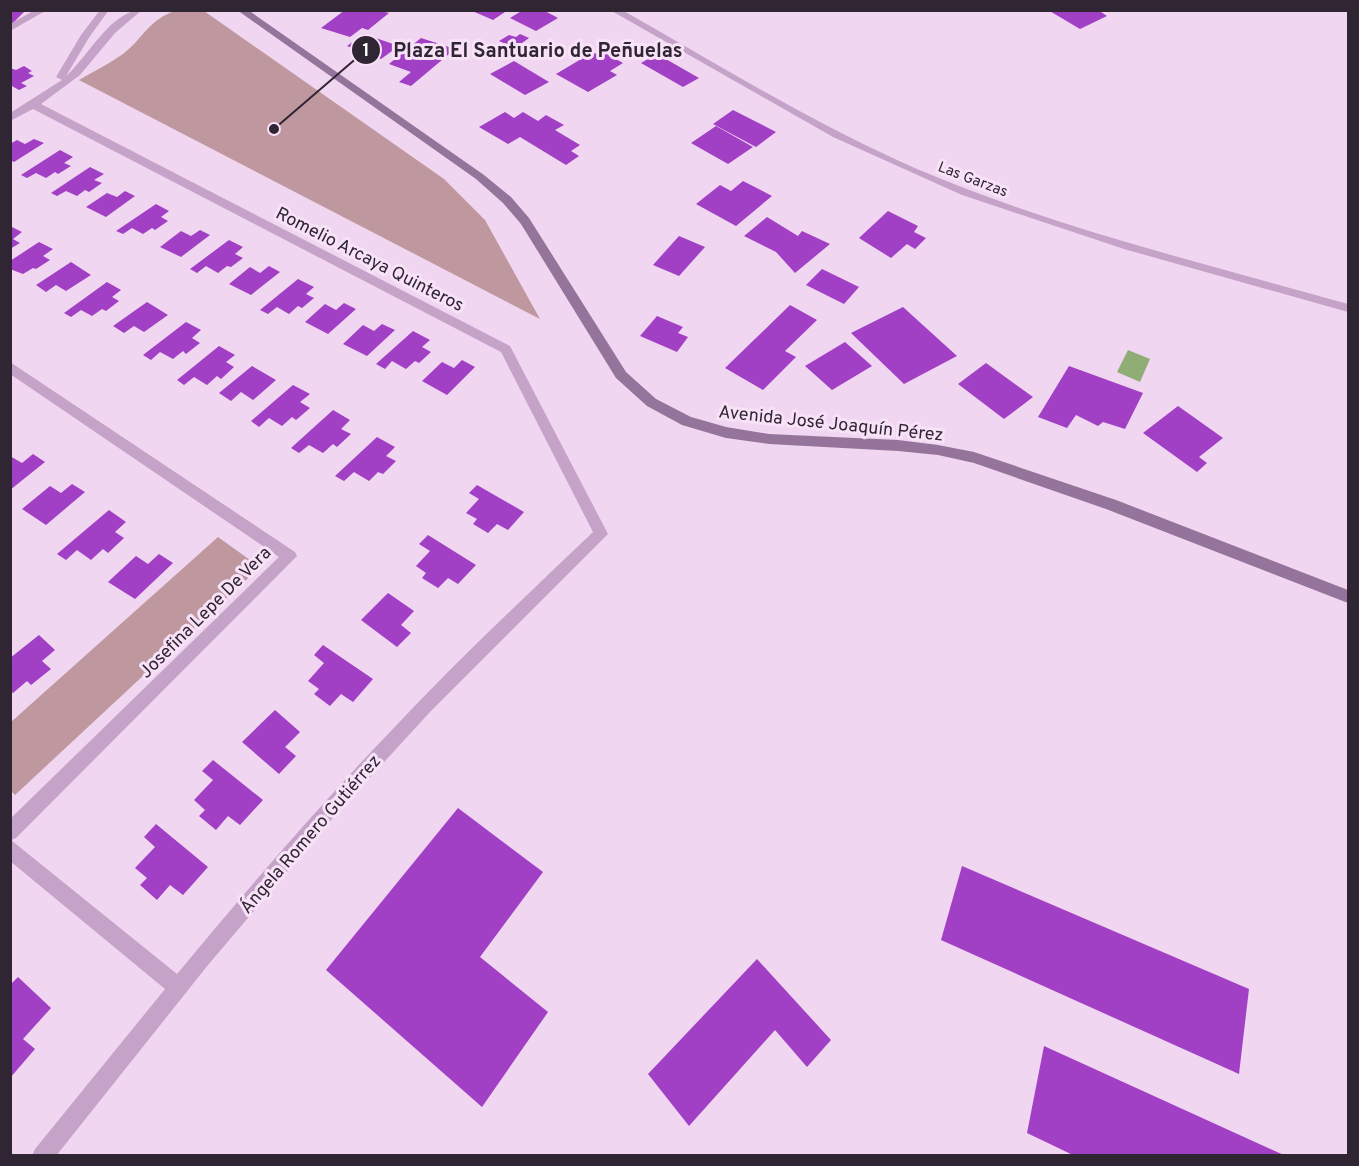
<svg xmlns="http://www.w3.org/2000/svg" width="1359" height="1166" font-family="Overpass,sans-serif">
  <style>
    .green { fill: #bf979e }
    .water { fill: #90ad75 }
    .building { fill: #a13fc5 }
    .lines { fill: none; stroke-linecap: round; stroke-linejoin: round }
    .lane { fill: #c5a3c8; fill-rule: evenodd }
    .street { fill: #c5a3c8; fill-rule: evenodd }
    .secondary { fill: #95749b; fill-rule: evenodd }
    .labels { text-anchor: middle; stroke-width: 6; stroke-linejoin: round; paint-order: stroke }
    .far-street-label { font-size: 15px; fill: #302533; stroke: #f8e2f8 }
    .street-label { font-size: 18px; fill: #302533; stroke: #f8e2f8 }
    .leader { fill: none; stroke: #302533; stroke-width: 2 }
    .callout-dot { fill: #302533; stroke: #f8e2f8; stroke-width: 2 }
    .mark-label { font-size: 18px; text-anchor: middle; font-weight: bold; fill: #fff }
    .callout-label { font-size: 20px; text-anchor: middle; font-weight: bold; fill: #302533; stroke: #f8e2f8; stroke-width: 6; stroke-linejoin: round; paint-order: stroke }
  </style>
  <rect width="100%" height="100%" fill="#f0d6f0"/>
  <!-- green -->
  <g class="green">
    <path d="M174,11H204L444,179L485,220L540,319L79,80C92,72 107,65 120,56C142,41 146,22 174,11Z"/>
    <path d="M218,537L260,567L15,795L11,791V722Z"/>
  </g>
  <!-- water -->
  <path class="water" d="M1128,350L1150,359L1140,382L1117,372Z"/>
  <!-- building -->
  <g class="building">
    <path d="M10,10H26L12,24H10Z"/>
    <path d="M345,10H387L385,12L389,13L368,30L362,28L350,37L321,28Z"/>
    <path d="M470,10H508L493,20Z"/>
    <path d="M523,10H543L558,18L536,31L510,18Z"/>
    <path d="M1048,10H1098L1107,16L1080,29Z"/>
    <path d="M364,34L399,46L381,59L347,46Z"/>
    <path d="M520,34L529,38L515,48L499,41L509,35L516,37Z"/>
    <path d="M421,38L455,49L411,86L399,82L411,72L389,64Z"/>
    <path d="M593,52L598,55L603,52L623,63L610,71L617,75L588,92L556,74Z"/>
    <path d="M657,54L699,78L683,87L641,63Z"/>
    <path d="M514,61L549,82L525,95L490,74Z"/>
    <path d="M24,66L32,71L28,73L34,76L21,83L27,86L19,90L10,85V68L16,70Z"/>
    <path d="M733,110L776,132L756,147L713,124Z"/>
    <path d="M505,112L514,118L523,112L538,121L546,115L564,125L555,130L580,145L571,151L579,156L566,165L520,137L508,144L479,127Z"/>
    <path d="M716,126L753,147L728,164L691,143Z"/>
    <path d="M34,139L44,143L14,162L10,160V144L17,140L25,144Z"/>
    <path d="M60,150L73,157L64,163L71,166L58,174L55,172L46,178L36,173L27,178L21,175Z"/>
    <path d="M90,167L104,174L94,180L102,183L89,192L85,190L77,196L66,191L57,196L51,193Z"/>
    <path d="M743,181L772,196L736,226L696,204L720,185L731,191Z"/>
    <path d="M125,191L135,196L106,217L86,207L107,193L117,197Z"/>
    <path d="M156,204L169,211L161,217L168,221L155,230L152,228L143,234L132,228L123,234L116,231Z"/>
    <path d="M888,211L918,226L914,232L926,238L915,249L907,244L891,258L859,238Z"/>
    <path d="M767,217L798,236L802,231L830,244L795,273L776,252L744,236Z"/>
    <path d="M10,226L22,232L13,239L20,243L10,249Z"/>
    <path d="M200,230L210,235L181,257L160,247L181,231L191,236Z"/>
    <path d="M679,236L705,247L679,276L653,265Z"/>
    <path d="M229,240L243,247L235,254L243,258L231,267L227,266L218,273L206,266L197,273L190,269Z"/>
    <path d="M39,242L53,249L43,256L50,260L36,269L33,268L23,274L10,269V261Z"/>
    <path d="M71,262L91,275L66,291L56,285L46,292L36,285Z"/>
    <path d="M269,266L280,272L251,295L229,284L250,267L260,273Z"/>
    <path d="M822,269L859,287L844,304L806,285Z"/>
    <path d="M298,279L314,287L306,294L314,298L302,308L298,306L289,314L277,307L268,314L260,310Z"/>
    <path d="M107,282L121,290L112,297L119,301L106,311L102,309L92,316L81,310L71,317L64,313Z"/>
    <path d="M147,302L168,315L144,332L134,326L124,333L113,326Z"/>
    <path d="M344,303L356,309L328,334L305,322L325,304L336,310Z"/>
    <path d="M790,305L817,320L785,351L796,357L763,390L725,368Z"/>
    <path d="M903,307L957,356L904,384L851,333Z"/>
    <path d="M657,316L683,327L678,333L688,337L677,352L640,336Z"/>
    <path d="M186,322L201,330L192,338L200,343L186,354L183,351L173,359L160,352L151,360L143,355Z"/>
    <path d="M382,324L395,330L367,356L343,344L363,325L374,331Z"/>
    <path d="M413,331L430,340L422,347L431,352L419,363L415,361L406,369L392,361L385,369L376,364Z"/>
    <path d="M845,342L872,366L832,390L805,366Z"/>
    <path d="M219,346L235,355L226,362L234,367L221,379L217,376L207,385L194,377L184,385L177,380Z"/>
    <path d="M462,360L475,367L447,395L422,381L442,362L454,368Z"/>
    <path d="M986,363L1033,397L1004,419L958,384Z"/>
    <path d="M252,366L276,380L253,400L241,392L231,401L219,393Z"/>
    <path d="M1069,366L1143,393L1125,429L1103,422L1098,426L1076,415L1067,428L1038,417Z"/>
    <path d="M293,385L310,394L300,402L310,408L296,420L292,417L282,426L269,418L259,427L251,421Z"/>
    <path d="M1178,406L1223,438L1199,457L1207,463L1197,472L1143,433Z"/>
    <path d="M333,410L350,420L341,429L351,434L337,447L333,444L323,453L309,445L299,453L291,448Z"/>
    <path d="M377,437L395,447L386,456L396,461L383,474L378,472L369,481L354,472L344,481L335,476Z"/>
    <path d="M33,454L45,462L10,490V456L22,463Z"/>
    <path d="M72,484L85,492L46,525L22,509L50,486L61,493Z"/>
    <path d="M477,485L524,512L508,530L497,524L488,533L473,524L477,519L466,513L479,499L469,493Z"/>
    <path d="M109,510L126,522L115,532L124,538L108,553L103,549L91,560L77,550L66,560L57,554Z"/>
    <path d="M428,535L476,565L458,584L448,578L438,588L422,578L426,573L416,566L430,551L419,544Z"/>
    <path d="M159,554L173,563L135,599L108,582L136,556L148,564Z"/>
    <path d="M388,593L414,611L401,625L411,633L397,647L361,620Z"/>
    <path d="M39,635L55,650L42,661L51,669L31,685L27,681L13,693L10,691V658Z"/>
    <path d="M323,645L373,679L353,702L341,694L330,706L314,694L319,689L308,681L324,663L314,655Z"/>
    <path d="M275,710L300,732L285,747L296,756L279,774L242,742Z"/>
    <path d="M213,760L263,800L240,825L228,816L216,830L199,816L205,810L194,800L213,780L202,771Z"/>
    <path d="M458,808L543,872L480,957L548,1012L482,1107L326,970Z"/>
    <path d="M156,824L208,867L183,895L170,885L157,900L140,885L147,878L135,868L155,847L144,837Z"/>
    <path d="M962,866L1249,989L1239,1074L941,940Z"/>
    <path d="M757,959L831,1040L807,1067L775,1030L689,1126L648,1074Z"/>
    <path d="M18,977L51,1008L23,1039L35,1049L10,1078V985Z"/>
    <path d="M1044,1046L1286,1156H1075L1027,1133Z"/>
  </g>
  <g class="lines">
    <!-- lane -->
    <path class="lane" d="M35,10H47L10,31V24Z"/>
    <!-- street -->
    <g class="street">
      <path d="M100,10H109L90,36L66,76C88,57 111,10 142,10L115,33L80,75L41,104L510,346L608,534L430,712L331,820L208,965L56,1156H32L35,1149L165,989L10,861V819L279,557L10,374V362L295,552L297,556L16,838L11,840L177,974C245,892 315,810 389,733C454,663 524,598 593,532L501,352L33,109L10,121V113L62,80L56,77L81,35Z"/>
      <path d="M610,10H622C719,65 814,124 917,169C1056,228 1203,263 1348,304V312L1124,249L962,195L833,137Z"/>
    </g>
    <!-- secondary -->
    <path class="secondary" d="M237,10H248L484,175L511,197L529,218L626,372L656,399L691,417L726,427L769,434L898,440L938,445L974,452L1116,500L1348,590V603L1106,509L974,463L938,455L898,451L769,444L726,438L682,425L647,406L616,378L521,224L503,203L476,179Z"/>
  </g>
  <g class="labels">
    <!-- far-street labels -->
    <g class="far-street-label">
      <text transform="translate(973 179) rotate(21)" y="5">Las Garzas</text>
    </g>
    <!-- street labels -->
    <g class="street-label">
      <text transform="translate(370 259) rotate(27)" y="6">Romelio Arcaya Quinteros</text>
      <text transform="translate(831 423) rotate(6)" y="6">Avenida José Joaquín Pérez</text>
      <text transform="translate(205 612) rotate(-45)" y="6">Josefina Lepe De Vera</text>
      <text transform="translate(310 834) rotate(-49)" y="6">Ángela Romero Gutiérrez</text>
    </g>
  </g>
  <!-- callouts -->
  <path class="leader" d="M274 129L366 50"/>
  <g class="callout-dot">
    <circle cx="274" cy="129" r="6"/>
    <circle cx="366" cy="50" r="15"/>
  </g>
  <g class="mark-label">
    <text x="366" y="56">1</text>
  </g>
  <g class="callout-label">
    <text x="538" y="57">Plaza El Santuario de Peñuelas</text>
  </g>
  <!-- border -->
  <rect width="1359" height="1166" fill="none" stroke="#302533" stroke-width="24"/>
</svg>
